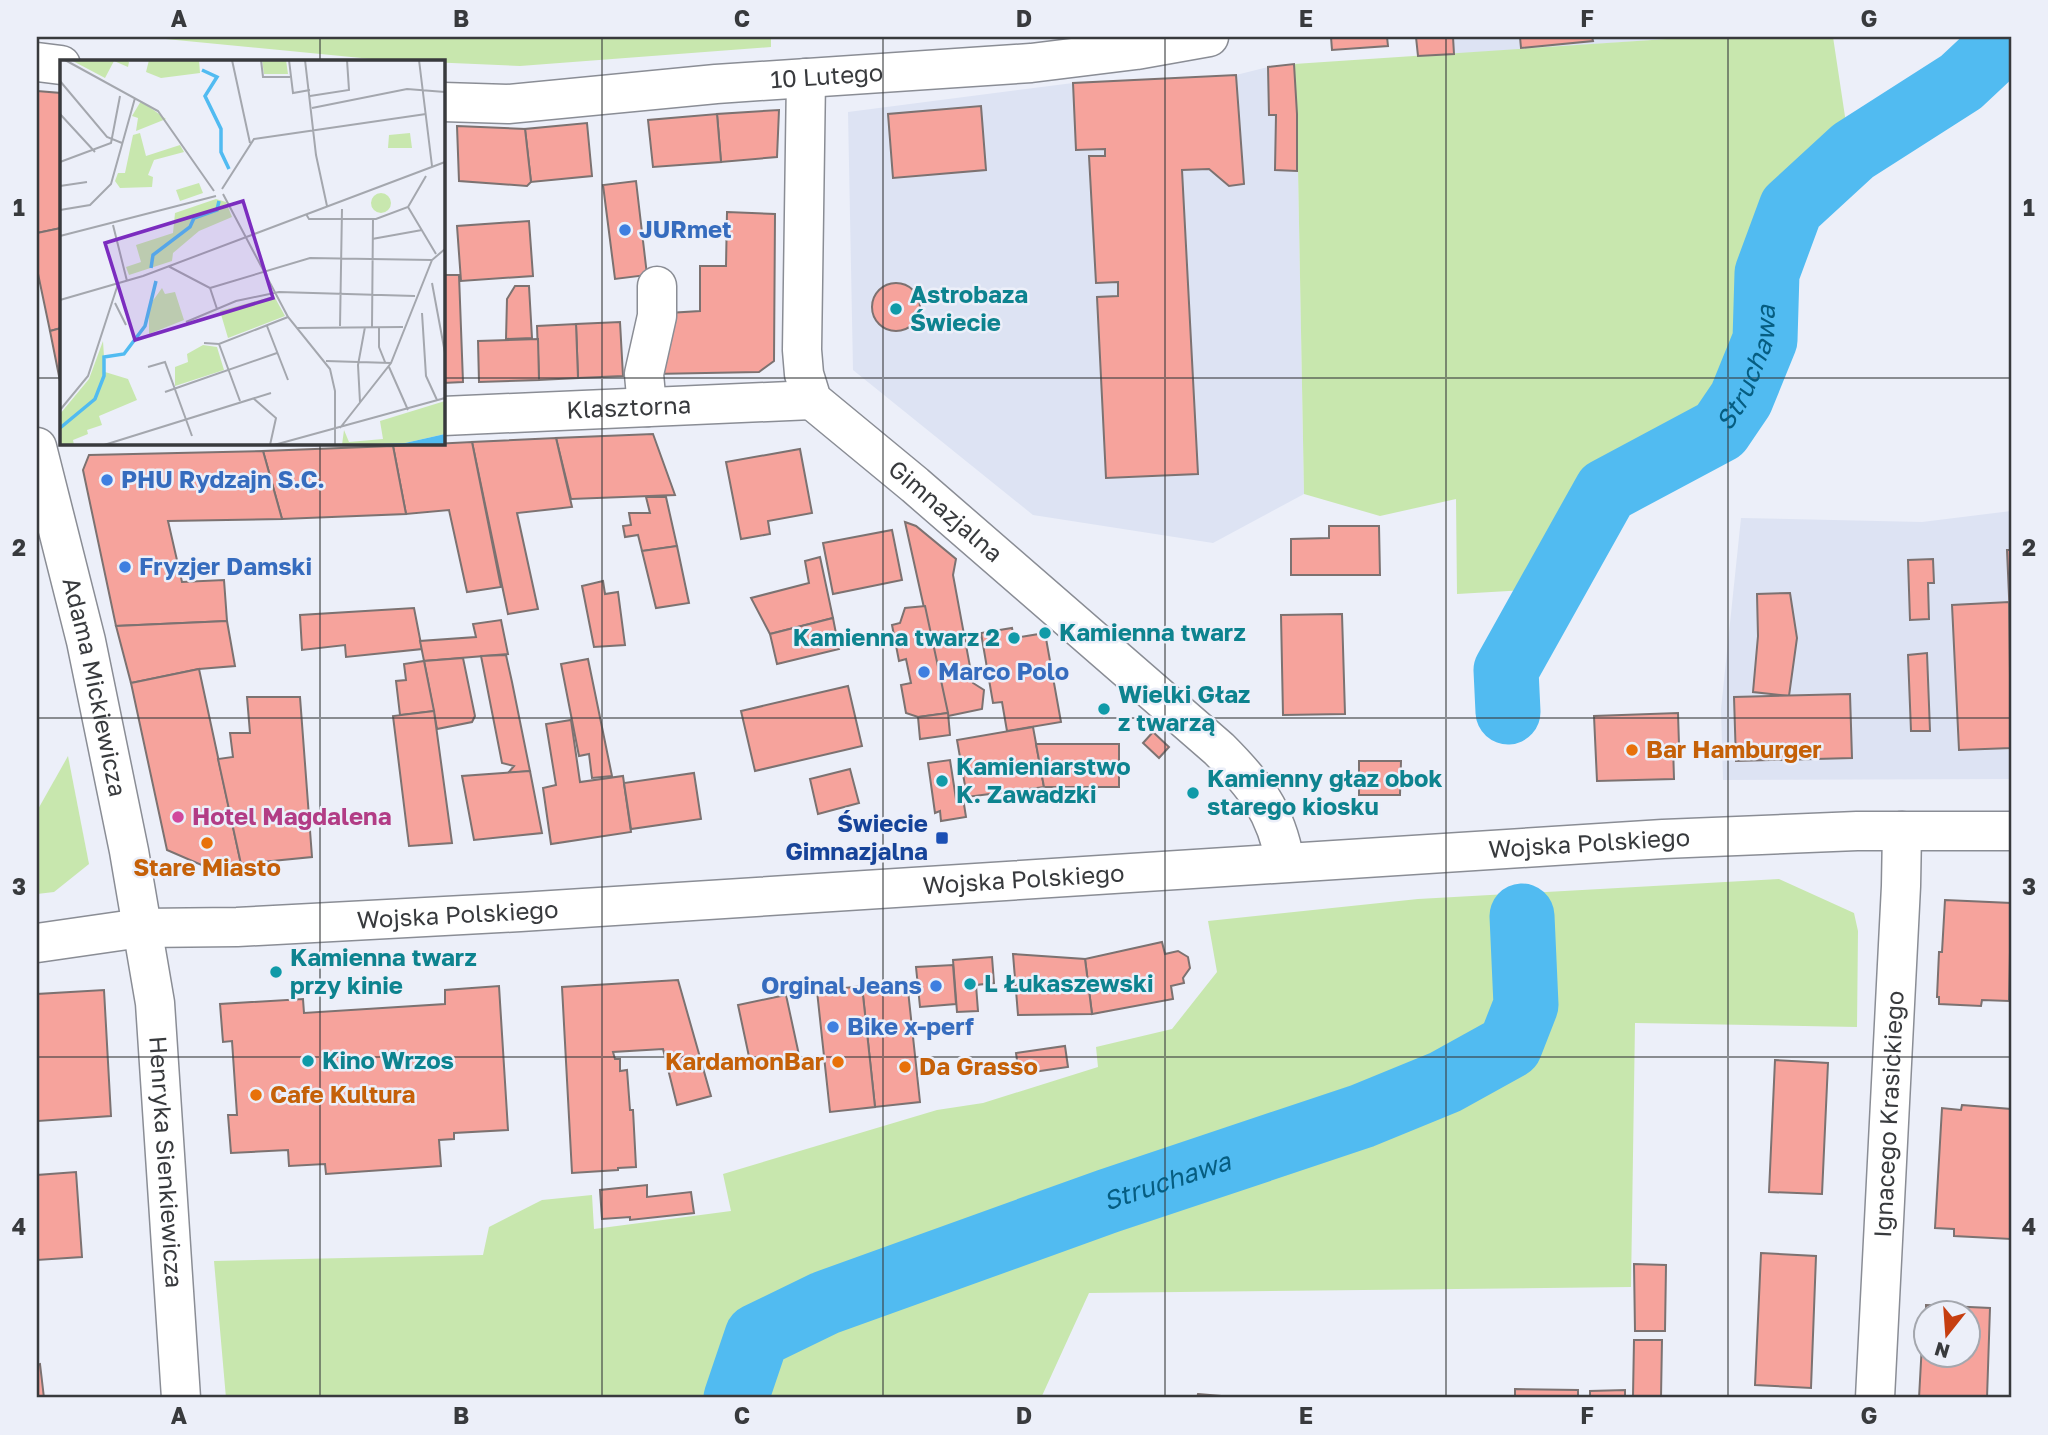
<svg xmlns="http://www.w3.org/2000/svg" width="2048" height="1435" font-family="'Golos Text',sans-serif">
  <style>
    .built { fill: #dde3f3 }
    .green { fill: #c8e7ae }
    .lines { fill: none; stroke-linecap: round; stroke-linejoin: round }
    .river { stroke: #51bbf1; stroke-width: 65 }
    .building { fill: #f6a39c; stroke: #7c7271; stroke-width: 2 }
    .minor-casing { stroke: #8a8d95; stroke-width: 41 }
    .minor { stroke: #fff; stroke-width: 38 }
    .grid { fill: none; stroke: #383a3d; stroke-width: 2; stroke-opacity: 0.55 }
    .shop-dot { fill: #3f7fe0; stroke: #eceff9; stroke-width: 2.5 }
    .culture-dot { fill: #0f9aa8; stroke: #eceff9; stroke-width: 2.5 }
    .food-dot { fill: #e8710a; stroke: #eceff9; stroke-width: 2.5 }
    .hotel-dot { fill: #d1479c; stroke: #eceff9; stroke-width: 2.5 }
    .transit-dot { fill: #1a4fb4; stroke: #eceff9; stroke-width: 2.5 }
    .labels { text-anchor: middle; stroke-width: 5; stroke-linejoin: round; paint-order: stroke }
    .street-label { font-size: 24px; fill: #383a3d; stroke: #eceff9 }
    .shop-label { font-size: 24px; font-weight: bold; fill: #366cbe; stroke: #eceff9; text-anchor: start }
    .culture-label { font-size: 24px; font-weight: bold; fill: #0d838f; stroke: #eceff9; text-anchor: start }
    .food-label { font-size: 24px; font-weight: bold; fill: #c56008; stroke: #eceff9; text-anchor: start }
    .hotel-label { font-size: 24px; font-weight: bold; fill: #b23c85; stroke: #eceff9; text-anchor: start }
    .transit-label { font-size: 24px; font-weight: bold; fill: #164399; stroke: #eceff9; text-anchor: end }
    .water-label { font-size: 26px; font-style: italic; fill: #065d81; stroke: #eceff9 }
    .inset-river { fill: none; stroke: #51bbf1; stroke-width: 3.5 }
    .inset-road { fill: none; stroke: #a4a7ae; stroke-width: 2 }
    .view { fill: #7b2cbf; fill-opacity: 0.15; stroke: #7b2cbf; stroke-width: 3.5 }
    .inset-edge { fill: none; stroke: #383a3d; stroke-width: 3.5 }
    .neatline { fill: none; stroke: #383a3d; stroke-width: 2.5 }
    .grid-label { font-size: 23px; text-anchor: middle; font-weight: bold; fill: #383a3d }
  </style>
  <rect width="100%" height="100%" fill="#eceff9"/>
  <!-- built -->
  <g class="built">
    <path d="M1452,37H1697L1454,54Z"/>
    <path d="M1294,64L1297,114L1304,494L1213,543L1033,515L853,370L848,112L1073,83L1236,75L1268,67Z"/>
    <path d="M2011,511V779L1723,780L1721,709L1741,518L1922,522Z"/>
  </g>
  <!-- green -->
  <g class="green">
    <path d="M145,37H771V47L520,66L382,60Z"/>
    <path d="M1697,37H1833L1846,123L1777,206L1712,400L1595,477L1527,590L1457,594L1456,499L1380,516L1304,494L1297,114L1294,64Z"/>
    <path d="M68,756L89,864L54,892L37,894V811Z"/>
    <path d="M1779,879L1854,913L1858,931L1857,1027L1635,1023L1631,1287L1089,1293L1041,1398H226L214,1261L483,1255L489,1227L542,1200L592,1195L594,1229L731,1211L723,1174L937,1110L983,1103L1098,1067L1096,1047L1172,1029L1217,972L1208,921L1418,899Z"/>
  </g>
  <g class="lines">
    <!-- river -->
    <g class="river">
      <path id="s1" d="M1508,712L1506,670L1606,491L1720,430L1741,399L1765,340L1767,273L1791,208L1853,151L1961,82L2009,37"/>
      <path id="s2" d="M736,1398L757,1336L825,1303L1108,1201L1362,1116L1445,1082L1510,1046L1526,1005L1522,916"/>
    </g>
  </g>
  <!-- building -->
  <g class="building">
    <path d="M1331,37H1387L1388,46L1332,50Z"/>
    <path d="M1416,37H1453L1454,54L1418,56Z"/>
    <path d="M1520,37H1592L1593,41L1521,48Z"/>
    <path d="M1294,64L1297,114V171L1275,170L1276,115H1269L1268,67Z"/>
    <path d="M1236,75L1244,184L1229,186L1209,169L1182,170L1198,474L1106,478L1097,297L1118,296V282L1096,283L1089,156H1105V149L1076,150L1073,83Z"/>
    <path d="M37,91L61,93V228L37,233Z"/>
    <path d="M981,106L986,170L893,178L888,114Z"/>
    <path d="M779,110L777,157L721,162L717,114Z"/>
    <path d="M717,114L721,162L653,167L648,120Z"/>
    <path d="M587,123L592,176L531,182L525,129Z"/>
    <path d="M457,126L525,129L531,182L527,186L459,181Z"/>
    <path d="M636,181L647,275L615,279L603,185Z"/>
    <path d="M727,212L775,214L774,361L759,372L653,374L668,313L700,311V266H726Z"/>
    <path d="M529,221L533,276L461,281L457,226Z"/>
    <path d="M61,228V328L50,331L37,269V233Z"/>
    <path d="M443,275H459L463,382L443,383Z"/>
    <circle cx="896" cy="307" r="24"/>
    <path d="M515,286H529L532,338L506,339L507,299Z"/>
    <path d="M620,322L623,376L578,378L576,324Z"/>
    <path d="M576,324L578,378L539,380L537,326Z"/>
    <path d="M61,328V386L50,331Z"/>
    <path d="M538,339L539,380L479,382L478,341Z"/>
    <path d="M653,434L675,495L571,499L556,438Z"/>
    <path d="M556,438L572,507L517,513L538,609L508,614L472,442Z"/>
    <path d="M472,442L501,587L467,592L449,510L406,514L393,446Z"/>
    <path d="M393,446L406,514L282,519L263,451Z"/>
    <path d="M800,449L812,513L768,521L770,534L741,539L726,462Z"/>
    <path d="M263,451L282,519L168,521L182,582L224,580L227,621L116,626L83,470L89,455Z"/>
    <path d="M646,497H666L677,546L642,551L638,535L625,537L623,526L631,525L629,513H650Z"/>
    <path d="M905,522L916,526L956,559L953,575L973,683L984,690L982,709L948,716Z"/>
    <path d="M1329,526H1379L1380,575H1291V539L1329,538Z"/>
    <path d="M892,530L902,580L833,594L823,543Z"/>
    <path d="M677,546L689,603L656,608L642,551Z"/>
    <path d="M2007,550H2011V642Z"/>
    <path d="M820,557L833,618L770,634L751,598L809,583L805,561Z"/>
    <path d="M1933,559L1934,583H1928L1929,619L1910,620L1908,560Z"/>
    <path d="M603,581L605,594L618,592L625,645L594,647L582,586Z"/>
    <path d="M1790,593L1797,638L1789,696L1753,692L1758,636L1757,594Z"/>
    <path d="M2009,602L2011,748L1959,750L1952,605Z"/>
    <path d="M925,606L948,713L918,717L906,713L901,685L911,683L906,659L899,661L892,625L900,623L905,608Z"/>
    <path d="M414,608L422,649L346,657L345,645L302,650L300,615Z"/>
    <path d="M1342,614L1345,714L1283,715L1281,615Z"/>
    <path d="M833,618L839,649L777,664L770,634Z"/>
    <path d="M501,620L508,654L424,661L420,641L476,637L473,624Z"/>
    <path d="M227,621L235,666L199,669L131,683L116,626Z"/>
    <path d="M1012,628L1014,638L1045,633L1061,722L1007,731L1002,702L993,703L981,633Z"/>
    <path d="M1927,653L1930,731H1911L1908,655Z"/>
    <path d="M506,655L512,682L530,771L508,773L514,766L502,763L481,656Z"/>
    <path d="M463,658L475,716L472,722L437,729L424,661Z"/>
    <path d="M588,659L595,693L612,776L592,778L589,754L579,756L561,664Z"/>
    <path d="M424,661L434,711L400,715L396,681L406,680L404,664Z"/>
    <path d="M199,669L241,864L213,870L167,850L131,683Z"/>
    <path d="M848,686L862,746L755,771L741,711Z"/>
    <path d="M1850,694L1852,758L1736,761L1734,697Z"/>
    <path d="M247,697H300L312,857L241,864L218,759L233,757L230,733H250Z"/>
    <path d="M434,711L452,843L409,846L393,716Z"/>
    <path d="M948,713L950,735L920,739L918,717Z"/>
    <path d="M1678,713L1679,745H1673L1674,779L1597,781L1594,716Z"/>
    <path d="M571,720L580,782L623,776L631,832L551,844L543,788L556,785L546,724Z"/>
    <path d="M1033,727L1044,787L967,797L957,740Z"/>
    <path d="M1153,732L1169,747L1159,758L1143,743Z"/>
    <path d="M1036,744H1119V787H1044Z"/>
    <path d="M950,760L956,799L963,798L966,817L941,821L940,811L935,813L928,763Z"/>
    <path d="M1359,761H1401L1400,795H1359Z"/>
    <path d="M850,769L859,803L818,814L810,779Z"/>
    <path d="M530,771L542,833L474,840L462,776Z"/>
    <path d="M694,773L701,819L631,829L624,783Z"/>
    <path d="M1945,900L2011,903L2009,1001L1982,1000L1981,1006L1939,1004V997H1937L1939,952H1942Z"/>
    <path d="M1162,942L1165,954L1178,951L1188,957L1190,968L1183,978L1184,983L1171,986L1173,999L1092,1014L1085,959Z"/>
    <path d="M1013,954L1085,959L1092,1014L1018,1015Z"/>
    <path d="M992,957L994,983L976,985L978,1011L957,1012L953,960Z"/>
    <path d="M953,965L956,1004L920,1007L916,967Z"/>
    <path d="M678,980L711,1096L677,1105L663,1049L613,1052L615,1059H620V1071L627,1070L630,1110H633L636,1167L618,1168V1170L572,1173L562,987Z"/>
    <path d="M907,981L920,1102L875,1107L862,986Z"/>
    <path d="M499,986L508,1130L454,1133V1139L439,1140L441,1166L326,1174L325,1164L289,1166L288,1150L231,1153L228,1115H237L232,1041L223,1042L220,1004L303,999L304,1013L445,1004V990Z"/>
    <path d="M862,986L875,1107L830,1112L817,991Z"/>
    <path d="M104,990L111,1116L38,1121L37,994Z"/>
    <path d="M786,995L799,1055L751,1066L738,1005Z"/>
    <path d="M1065,1046L1068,1067L1019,1074L1016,1053Z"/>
    <path d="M1775,1060L1828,1063L1822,1194L1769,1192Z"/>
    <path d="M1962,1105L2011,1109V1239L1954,1236V1229L1935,1228L1942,1108L1961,1110Z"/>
    <path d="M76,1172L82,1257L37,1260V1175Z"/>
    <path d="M647,1185V1197L691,1192L694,1213L630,1220V1217L602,1219L600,1190Z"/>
    <path d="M1761,1253L1816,1256L1811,1388L1755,1385Z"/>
    <path d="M1634,1264L1666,1265L1665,1331H1635Z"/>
    <path d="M1926,1305L1990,1308L1987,1398H1919L1923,1325H1925L1926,1317V1354H1968V1312H1926Z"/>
    <path d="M1634,1340H1662L1661,1398H1634L1633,1396Z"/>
    <path d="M40,1364L44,1398H37V1365Z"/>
    <path d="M1515,1389L1578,1390V1398H1515Z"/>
    <path d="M1625,1390V1398H1590V1391Z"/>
    <path d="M1198,1394L1245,1398H1197Z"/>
  </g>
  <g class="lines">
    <!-- minor casing -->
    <g class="minor-casing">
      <g id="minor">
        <path d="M37,62L61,65"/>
        <path id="s3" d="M806,78L802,350L804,374L812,400L915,485L1219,749C1255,785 1276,811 1285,862"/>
        <path id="s4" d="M443,102L508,104L716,84L1031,63L1136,50L1209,37"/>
        <path d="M647,407L644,374L657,316V286"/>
        <path id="s5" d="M443,416L812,400"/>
        <path id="s6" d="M37,447L86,641L129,851L155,1003L181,1398"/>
        <path id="s7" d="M37,943L141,928L237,927L520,912L1663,839L1857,831H2011"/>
        <path id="s8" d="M1875,1398L1901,886L1902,831"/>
      </g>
    </g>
    <!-- minor -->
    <use href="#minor" class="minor"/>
  </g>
  <!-- grid -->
  <path class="grid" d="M320,37V61M602,37V1398M883,37V1398M1165,37V1398M1446,37V1398M1728,37V1398M37,378H61M443,378H2011M320,443V1398M37,718H2011M37,1057H2011"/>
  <!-- markers -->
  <g class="shop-dot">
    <circle cx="625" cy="230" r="7"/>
    <circle cx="107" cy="480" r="7"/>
    <circle cx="125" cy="567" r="7"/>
    <circle cx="924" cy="672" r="7"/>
    <circle cx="936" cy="986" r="7"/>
    <circle cx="833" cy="1027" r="7"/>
  </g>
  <g class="culture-dot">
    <circle cx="896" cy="309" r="7"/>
    <circle cx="1045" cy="633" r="7"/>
    <circle cx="1014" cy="638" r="7"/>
    <circle cx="1104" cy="709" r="7"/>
    <circle cx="942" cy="781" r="7"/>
    <circle cx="1193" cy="793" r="7"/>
    <circle cx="276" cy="972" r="7"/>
    <circle cx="970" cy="984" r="7"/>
    <circle cx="308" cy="1061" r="7"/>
  </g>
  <g class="food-dot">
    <circle cx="1632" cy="750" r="7"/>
    <circle cx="207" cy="843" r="7"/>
    <circle cx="838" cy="1062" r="7"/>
    <circle cx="905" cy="1067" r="7"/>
    <circle cx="256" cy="1095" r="7"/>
  </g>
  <circle class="hotel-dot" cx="178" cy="817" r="7"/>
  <rect class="transit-dot" x="935" y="831" width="14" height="14" rx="3.5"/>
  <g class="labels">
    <!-- street labels -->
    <g class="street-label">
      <text dy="8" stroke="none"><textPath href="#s4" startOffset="385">10 Lutego</textPath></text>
      <text dy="8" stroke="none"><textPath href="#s5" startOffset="186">Klasztorna</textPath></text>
      <text dy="8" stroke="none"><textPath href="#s3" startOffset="497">Gimnazjalna</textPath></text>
      <text dy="8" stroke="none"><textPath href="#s6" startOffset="247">Adama Mickiewicza</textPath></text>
      <text dy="8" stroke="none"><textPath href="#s7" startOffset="1556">Wojska Polskiego</textPath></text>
      <text dy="8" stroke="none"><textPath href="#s7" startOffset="989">Wojska Polskiego</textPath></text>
      <text dy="8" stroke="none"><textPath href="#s7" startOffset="422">Wojska Polskiego</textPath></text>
      <text dy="8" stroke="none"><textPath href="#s8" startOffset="284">Ignacego Krasickiego</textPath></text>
      <text dy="8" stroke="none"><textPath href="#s6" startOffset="728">Henryka Sienkiewicza</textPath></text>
    </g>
    <!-- shop labels -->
    <g class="shop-label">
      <text x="639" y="238">JURmet</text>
      <text x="121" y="488">PHU Rydzajn S.C.</text>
      <text x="139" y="575">Fryzjer Damski</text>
      <text x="938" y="680">Marco Polo</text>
      <text x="922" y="994" text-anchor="end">Orginal Jeans</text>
      <text x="847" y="1035">Bike x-perf</text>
    </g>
    <!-- culture labels -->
    <g class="culture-label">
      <text x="910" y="303">Astrobaza<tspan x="910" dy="28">Świecie</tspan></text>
      <text x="1059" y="641">Kamienna twarz</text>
      <text x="1000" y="646" text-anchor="end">Kamienna twarz 2</text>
      <text x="1118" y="703">Wielki Głaz<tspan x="1118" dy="28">z twarzą</tspan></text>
      <text x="956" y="775">Kamieniarstwo<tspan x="956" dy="28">K. Zawadzki</tspan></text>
      <text x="1207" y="787">Kamienny głaz obok<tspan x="1207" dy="28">starego kiosku</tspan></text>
      <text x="290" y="966">Kamienna twarz<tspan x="290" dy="28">przy kinie</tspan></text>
      <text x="984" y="992">L Łukaszewski</text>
      <text x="322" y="1069">Kino Wrzos</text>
    </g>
    <!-- food labels -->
    <g class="food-label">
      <text x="1646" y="758">Bar Hamburger</text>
      <text x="207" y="876" text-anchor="middle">Stare Miasto</text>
      <text x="824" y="1070" text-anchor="end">KardamonBar</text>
      <text x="919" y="1075">Da Grasso</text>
      <text x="270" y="1103">Cafe Kultura</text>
    </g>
    <!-- hotel labels -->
    <g class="hotel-label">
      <text x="192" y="825">Hotel Magdalena</text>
    </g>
    <!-- transit labels -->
    <g class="transit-label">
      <text x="928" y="832">Świecie<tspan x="928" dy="28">Gimnazjalna</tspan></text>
    </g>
    <!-- water labels -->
    <g class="water-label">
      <text dy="9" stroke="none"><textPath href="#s1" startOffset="446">Struchawa</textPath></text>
      <text dy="9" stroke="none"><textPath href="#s2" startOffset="504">Struchawa</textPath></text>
    </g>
  </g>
  <!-- overview -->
  <g transform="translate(60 60)">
    <rect width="385" height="385" fill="#eceff9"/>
    <path d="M11,0H66L69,2L68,7L54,1L45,18ZM89,0H139L140,13L101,18L86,12ZM202,0H226L228,14H204ZM81,41L106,59L76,71L78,58L72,56ZM80,73L86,96L120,85L124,92L94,100L88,115L93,117L92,127L60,128L55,121L58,113H65L73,75ZM350,73L352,88H328L329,75ZM139,123L143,133L120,141L116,130ZM311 143a10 10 0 1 1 20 0a10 10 0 1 1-20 0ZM156,139L166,142L172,157L139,171L113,193L112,201L69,215L66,207L81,202L76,185L113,173L115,153ZM102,228L105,234L115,232L124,260L89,274V246ZM214,236L225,256L168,278L160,251ZM43,281L45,312L68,319L77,340L39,356L42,365L27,370L28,374L13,380L14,385H0V354L29,319ZM143,285L157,287L164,310L115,326V307L128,302L127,294ZM385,341V374L345,383L282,385L284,370L289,382L323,379L320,361Z" fill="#c8e7ae"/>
    <path d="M385,374V385H298L345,383Z" fill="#51bbf1"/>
    <path class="inset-river" d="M142,10L157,17L145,36L161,69V92L169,109M91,208L93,195L130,167L134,158L157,150L159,141M0,368L35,339L44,316V297L64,294L85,266L96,221"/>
    <path class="inset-road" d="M5,0L98,51L154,131M172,0L190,83M201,0L203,17H230M229,0L233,33L250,30M245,0L256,95L267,146M359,0L372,106M0,21L47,77L62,83M250,36L289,30L287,0M252,48L347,29L385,32M0,54L35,92M0,102L51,83L60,36M0,126L27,122M162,129L194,79L366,54M163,134L228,257L270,309L275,331V385M348,147L376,194M0,150L30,145L51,124L75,38M246,154L249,159H316L348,147L366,116M53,165L67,221M0,176L156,136M312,179L362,170M108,206L150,228L157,249M372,223L385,293M150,228L250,198L372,200M0,240L83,216L385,102M55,243L66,265M362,253L366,316L377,340M126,262L176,241L219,232L355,236M207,266L228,320M280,266L282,149M312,267L313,159M319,267V287L325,302M237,268L343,267M144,283L159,284L228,257M159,284L180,341M266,301L331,303M88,307L105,302L132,376M329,307L348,350M105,332L217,293M193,338L216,358L210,385M300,342L298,305L305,267M0,350L28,316L58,224M280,368L331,303L372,200L385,189M44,385L211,333M214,385L385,338"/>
    <path class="view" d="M183,141L213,238L75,280L45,183Z"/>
    <rect width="385" height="385" class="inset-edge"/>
  </g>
  <!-- border -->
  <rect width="2048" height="1435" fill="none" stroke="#eceff9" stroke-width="77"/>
  <!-- north arrow -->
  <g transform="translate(1947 1334) rotate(197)"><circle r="33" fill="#eceff9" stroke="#a4a7ae" stroke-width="2"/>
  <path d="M0-5L12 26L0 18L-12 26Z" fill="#c63e10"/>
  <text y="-10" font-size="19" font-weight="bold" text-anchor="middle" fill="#383a3d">N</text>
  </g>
  <rect x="38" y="38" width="1972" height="1358" class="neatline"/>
  <g class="grid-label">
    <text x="179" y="27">A</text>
    <text x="461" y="27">B</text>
    <text x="742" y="27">C</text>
    <text x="1024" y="27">D</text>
    <text x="1306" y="27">E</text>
    <text x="1587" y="27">F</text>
    <text x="1869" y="27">G</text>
    <text x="19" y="216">1</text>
    <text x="2029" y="216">1</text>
    <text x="19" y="556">2</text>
    <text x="2029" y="556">2</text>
    <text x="19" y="895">3</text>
    <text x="2029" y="895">3</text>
    <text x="19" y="1235">4</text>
    <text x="2029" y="1235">4</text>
    <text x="179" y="1424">A</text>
    <text x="461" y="1424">B</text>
    <text x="742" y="1424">C</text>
    <text x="1024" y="1424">D</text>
    <text x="1306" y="1424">E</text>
    <text x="1587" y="1424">F</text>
    <text x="1869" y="1424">G</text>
  </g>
</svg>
